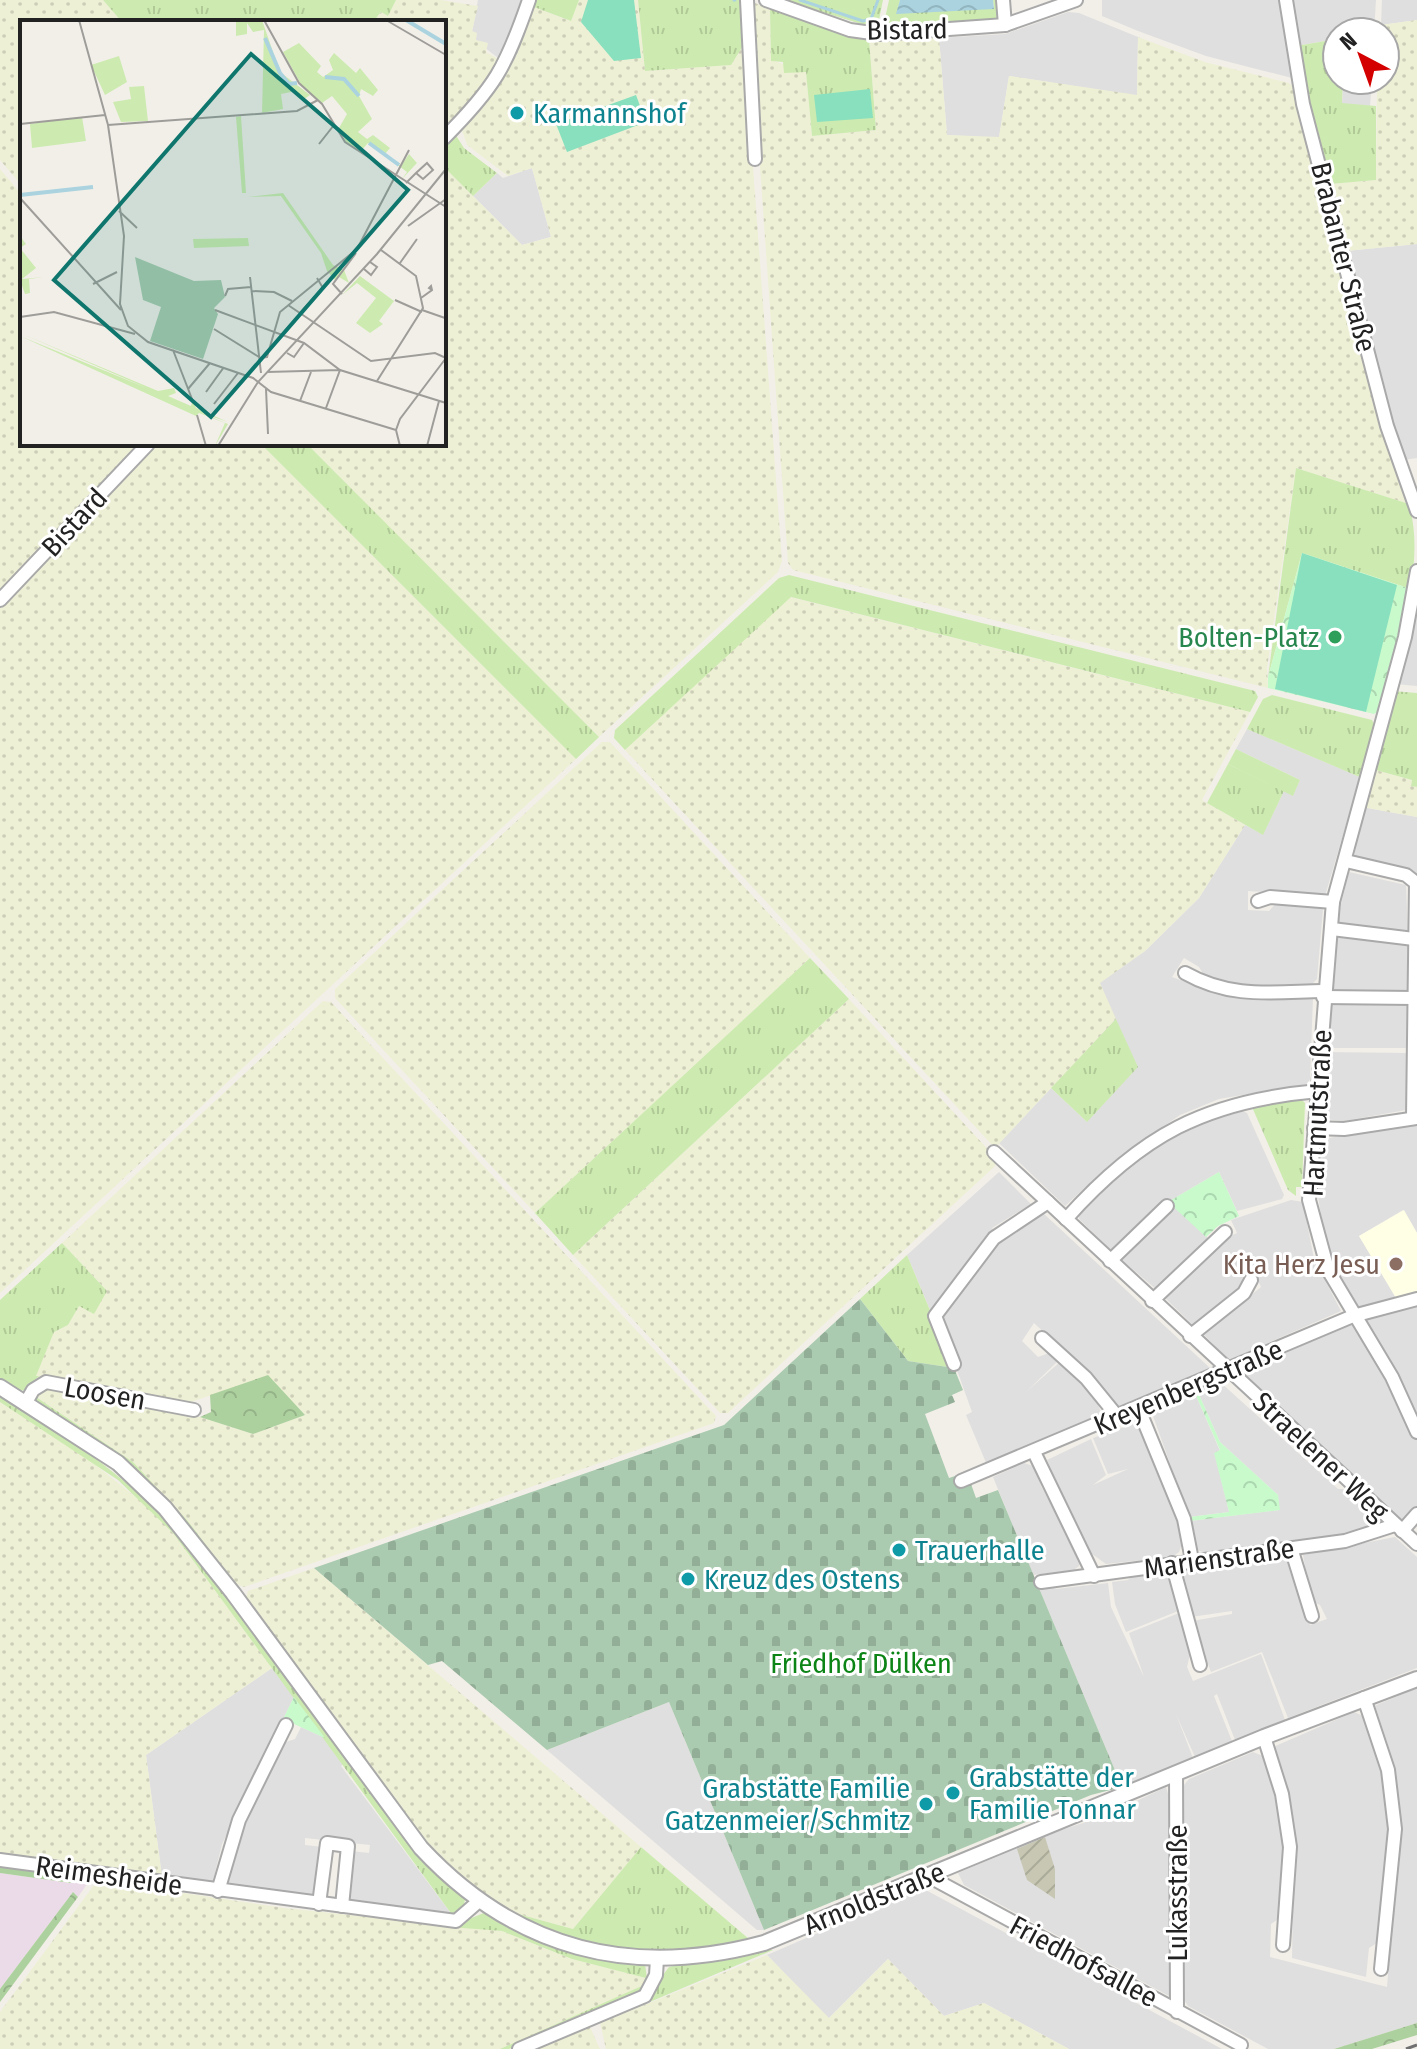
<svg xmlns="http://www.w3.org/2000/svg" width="1417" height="2049" font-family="'Fira Sans Condensed',sans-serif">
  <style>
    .residential { fill: #e0dfdf }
    .industrial { fill: #ebdbe8 }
    .education { fill: #ffffe5 }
    .construction { fill: url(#construction-furrows) }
    .farmland { fill: url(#farmland-dots) }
    .grass { fill: url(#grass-tufts) }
    .forest { fill: url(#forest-crowns) }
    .cemetery { fill: url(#cemetery-stones) }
    .park { fill: url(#park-crowns) }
    .garden { fill: #cdebb0 }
    .pitch { fill: #88e0be }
    .water { fill: url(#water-waves) }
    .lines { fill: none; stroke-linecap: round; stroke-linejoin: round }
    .stream { stroke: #aad3df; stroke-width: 3 }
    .minor-casing { stroke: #a9a9a9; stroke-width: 16 }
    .tertiary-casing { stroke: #a9a9a9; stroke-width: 18 }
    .minor { stroke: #fff; stroke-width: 12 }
    .tertiary { stroke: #fff; stroke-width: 14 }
    .rail { stroke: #707070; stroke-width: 3; stroke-dasharray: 16 16; stroke-linecap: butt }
    .culture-dot { fill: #0f9aa8; stroke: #fff; stroke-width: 3 }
    .leisure-dot { fill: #2e9e5b; stroke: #fff; stroke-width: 3 }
    .education-dot { fill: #8d6e63; stroke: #fff; stroke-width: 3 }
    .labels { text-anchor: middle; stroke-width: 6; stroke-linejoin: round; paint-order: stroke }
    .street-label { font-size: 28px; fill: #222; stroke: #fff }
    .culture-label { font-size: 28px; fill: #0d838f; stroke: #fff; text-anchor: start }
    .leisure-label { font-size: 28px; fill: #27864d; stroke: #fff; text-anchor: end }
    .education-label { font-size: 28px; fill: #785e54; stroke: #fff; text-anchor: end }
    .park-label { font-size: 28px; fill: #0c8416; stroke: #fff }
    .inset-river { fill: none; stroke: #aad3df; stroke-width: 4 }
    .inset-road { fill: none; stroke: #9f9d99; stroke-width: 2 }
    .view { fill: #0f766e; fill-opacity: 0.15; stroke: #0f766e; stroke-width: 4 }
    .inset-edge { fill: none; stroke: #222; stroke-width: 4 }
  </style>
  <defs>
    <pattern id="construction-furrows" width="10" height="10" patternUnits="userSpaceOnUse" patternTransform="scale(2)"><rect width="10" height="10" fill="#c7c7b4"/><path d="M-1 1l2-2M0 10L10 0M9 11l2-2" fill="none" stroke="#abab9a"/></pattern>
    <pattern id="farmland-dots" width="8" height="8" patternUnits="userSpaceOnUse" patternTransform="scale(2)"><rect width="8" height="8" fill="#eef0d5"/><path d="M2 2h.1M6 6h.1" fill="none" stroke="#ccceb7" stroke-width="1.8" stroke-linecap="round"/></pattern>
    <pattern id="grass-tufts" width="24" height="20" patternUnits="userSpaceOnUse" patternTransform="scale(2)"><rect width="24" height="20" fill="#cdebb0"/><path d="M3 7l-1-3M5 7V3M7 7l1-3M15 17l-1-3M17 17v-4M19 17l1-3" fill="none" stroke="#b0c997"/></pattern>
    <pattern id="forest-crowns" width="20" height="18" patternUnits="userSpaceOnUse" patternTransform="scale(2)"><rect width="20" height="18" fill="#add19e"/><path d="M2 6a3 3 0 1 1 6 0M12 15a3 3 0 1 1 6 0" fill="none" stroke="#95b388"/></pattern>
    <pattern id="cemetery-stones" width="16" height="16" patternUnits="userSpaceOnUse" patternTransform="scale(2)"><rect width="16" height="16" fill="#aacbaf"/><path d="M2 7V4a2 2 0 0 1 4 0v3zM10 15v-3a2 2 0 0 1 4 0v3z" fill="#92ae96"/></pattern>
    <pattern id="park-crowns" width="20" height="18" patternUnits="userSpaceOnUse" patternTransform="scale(2)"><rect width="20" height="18" fill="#c8facc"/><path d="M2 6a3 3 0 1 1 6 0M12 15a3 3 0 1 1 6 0" fill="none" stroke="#acd6af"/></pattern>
    <pattern id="water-waves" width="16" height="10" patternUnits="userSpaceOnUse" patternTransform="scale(2)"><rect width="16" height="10" fill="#aad3df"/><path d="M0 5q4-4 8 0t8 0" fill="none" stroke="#92b5bf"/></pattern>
  </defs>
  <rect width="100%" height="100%" fill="#f2efe9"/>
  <!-- residential -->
  <g class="residential">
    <path d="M478,0H525L502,61L475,40L472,32Z"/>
    <path d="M1102,0H1283L1292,78L1206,56L1138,31L1102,16Z"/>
    <path d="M1291,0H1376L1374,32H1337V39L1296,46Z"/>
    <path d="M1382,0H1417V20L1381,25Z"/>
    <path d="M1068,12L1079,13L1138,37L1137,96L1009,76L999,138L947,135L939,38L1005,34Z"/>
    <path d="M1343,80H1372L1370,106L1342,104Z"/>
    <path d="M532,168L551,237L522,245L473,196L497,173L503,178Z"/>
    <path d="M1417,244V458L1403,460L1346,251Z"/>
    <path d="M1417,594V686L1395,684Z"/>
    <path d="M1247,729L1360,777L1325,896L1248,891V910L1269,911L1277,902L1323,909L1317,979L1310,986L1256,988L1208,982L1199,967L1184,958L1172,977L1222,995L1313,998L1310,1079L1307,1084L1219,1099L1180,1115L1114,1161L1065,1206L999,1143L1051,1088L1087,1122L1099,983L1145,951L1199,898L1245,825L1263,834L1284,791L1293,795L1300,780L1236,749Z"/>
    <path d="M1362,807L1417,817V874L1354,858Z"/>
    <path d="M1349,872L1406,885L1408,933L1336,924Z"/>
    <path d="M1335,934L1408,943V993L1329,992Z"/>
    <path d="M1328,1002L1408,1003L1407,1048H1324Z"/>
    <path d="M1324,1052L1407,1053L1406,1110L1344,1121L1323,1119Z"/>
    <path d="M1238,1109L1247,1113L1284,1195L1282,1199L1237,1211L1219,1172L1168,1202L1118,1250H1111L1079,1219V1214L1099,1190L1152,1148L1186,1129Z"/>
    <path d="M1417,1125V1233L1403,1210L1359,1236L1396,1298L1357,1307L1337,1272L1324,1235L1318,1196L1320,1145L1328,1138Z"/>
    <path d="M999,1172L1031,1204L992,1228L994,1231L932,1315L907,1255Z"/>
    <path d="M1291,1200L1303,1202L1314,1259L1341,1311L1229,1360L1203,1334L1261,1287L1252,1267L1244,1270L1241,1293L1195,1327L1164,1297L1226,1238L1237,1233L1231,1220Z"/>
    <path d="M1171,1207H1177L1209,1239L1157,1290L1122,1260V1254Z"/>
    <path d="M1043,1213L1210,1368L1117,1408L1098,1383L1034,1323L1022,1341L1038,1357L1052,1352L1059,1360L1026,1392L1061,1361L1091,1389L1102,1414L987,1465L966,1415L972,1412L939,1320L1000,1237Z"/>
    <path d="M1417,1305V1426L1403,1394L1406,1392L1363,1321Z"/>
    <path d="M1358,1322L1417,1438V1512L1403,1522L1248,1379L1246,1372L1250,1367Z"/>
    <path d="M1219,1381L1338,1489H1343L1373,1517L1372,1528L1355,1534L1206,1553L1197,1550L1190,1521L1279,1510L1278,1495L1220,1442L1197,1390Z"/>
    <path d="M1194,1391L1220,1451L1215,1454L1229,1512L1189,1517L1152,1413Z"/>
    <path d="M1136,1423L1143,1429L1178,1520L1182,1544L1179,1552L1172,1557L1106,1564L1088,1551L1047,1460L1091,1439L1106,1475L1093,1485L1128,1469L1108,1474L1093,1438Z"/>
    <path d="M1024,1463L1036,1467L1041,1486L1080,1559L1079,1566L1074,1570L1033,1575L993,1477Z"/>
    <path d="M1395,1537L1417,1557V1668L1288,1718L1262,1652L1211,1672L1192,1621L1232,1614V1611L1191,1617L1181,1580L1184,1571L1191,1567L1289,1557L1310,1625L1327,1619L1320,1605L1311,1601L1303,1555Z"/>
    <path d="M1158,1571L1166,1573L1171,1580L1178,1611L1126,1632L1115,1604L1112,1582L1128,1580L1136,1573Z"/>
    <path d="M1108,1583L1111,1607L1144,1677L1129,1633L1179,1613L1191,1650L1187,1667L1193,1681L1261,1654L1285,1720L1235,1740L1217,1694L1214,1696L1232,1741L1195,1757L1176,1714L1193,1758L1122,1787L1038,1586L1048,1585L1056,1589Z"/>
    <path d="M272,1668L294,1697L222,1844L212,1885L162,1877L146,1755Z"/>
    <path d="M1417,1688V2023L1334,2049H1268L1188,2006L1184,2000V1785L1189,1779L1253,1752L1263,1756L1270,1775L1283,1840L1281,1917L1271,1924L1270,1957L1387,1987L1401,1818L1394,1769L1374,1706Z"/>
    <path d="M669,1702L764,1930H757L547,1750Z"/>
    <path d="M1354,1712L1363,1716L1378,1756L1388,1803L1389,1835L1380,1941L1369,1948L1366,1977L1292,1958L1294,1825L1273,1747Z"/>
    <path d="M301,1727L325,1738L344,1764L341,1766L453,1916L345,1903L351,1851L369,1853L370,1845L305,1838V1845L323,1847L316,1899L225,1884L241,1830L286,1742L295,1739Z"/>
    <path d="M1166,1787L1172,1807V1976L1169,1996L964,1885L958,1873L1061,1830L1105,1816Z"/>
    <path d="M922,1888L1222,2049H1069L984,2003L944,2016L888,1959L828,2019L767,1955Z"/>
  </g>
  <!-- industrial -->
  <path class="industrial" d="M0,1873L70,1883L72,1877L84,1879L87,1884L78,1897L73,1892L0,1989Z"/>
  <!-- education -->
  <path class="education" d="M1404,1210L1417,1233V1291L1396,1298L1359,1236Z"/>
  <!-- construction -->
  <path class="construction" d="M1045,1837L1055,1869V1899L1027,1880L1017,1849Z"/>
  <!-- farmland -->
  <g class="farmland">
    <path d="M0,0H103L122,22H22V186L0,160Z"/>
    <path d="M396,0H441L478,6L472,31L477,33L476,40L488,43L486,52L502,61L491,81L444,130V22H373L381,12L388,16Z"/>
    <path d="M579,0H638L645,71L728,65L744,44L782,561L778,572L599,737L307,444H444V167L522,245L551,237L532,168L508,176L467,145L461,127L499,87L516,56L534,7L570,21Z"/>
    <path d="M755,3L770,9L771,60L806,72L812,136L876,130L869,39L939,38L947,135L999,137L1009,76L1137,95L1138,37L1205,62L1289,83L1297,90L1409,504L1296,468L1267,668L1268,688L793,570L788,563L751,40V6Z"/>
    <path d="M1417,20V244L1346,251L1329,184L1376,180L1377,80H1385V32H1380L1381,25Z"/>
    <path d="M0,169L22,195V444H142L0,593Z"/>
    <path d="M156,444H261L576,759L0,1293V608Z"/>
    <path d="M790,597L1250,712L1202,800L1245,825L1199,898L1145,951L1100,983L1116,1019L995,1148L625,750Z"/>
    <path d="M602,742H610L810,958L535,1213L335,998V989Z"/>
    <path d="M1372,769L1412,780L1411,786L1417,787V817L1362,807Z"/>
    <path d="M849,999L995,1157V1166L728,1413H720L573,1255Z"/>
    <path d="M323,1001L331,1002L716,1416L714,1423L244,1587L236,1584L187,1520L133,1462L36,1397L38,1391L46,1388L200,1417L253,1434L305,1415L268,1376L188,1403L35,1377L54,1332L68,1325L79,1306L107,1291L62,1243Z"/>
    <path d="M0,1402L83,1455L147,1506L173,1533L272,1668L146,1755L162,1877L0,1855Z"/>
    <path d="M314,1568L641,1847L573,1929L511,1912L454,1871L422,1839L246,1598L248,1591Z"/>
    <path d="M103,1881L284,1908L502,1931L572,1959L647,1978L644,1985L612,2002L500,2049H0V2012L94,1885Z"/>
    <path d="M767,1955L829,2018L888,1959L944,2016L984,2003L1069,2049H606L600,2023Z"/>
    <path d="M590,2027L600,2049H537Z"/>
  </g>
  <!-- grass -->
  <g class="grass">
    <path d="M103,0H396L388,16L381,12L373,22H122Z"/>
    <path d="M536,0H579L571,21L534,7Z"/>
    <path d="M638,0H744V44L731,65L645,71Z"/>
    <path d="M783,0H883L879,20L871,27Z"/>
    <path d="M889,0H900L897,13L994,8L993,0H1001L996,20L888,29L884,23Z"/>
    <path d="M770,9L869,39L876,130L812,136L806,72L784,73L783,62L771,61Z"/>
    <path d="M1337,39V80H1343L1342,103L1376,106V180L1330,184L1305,102L1296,46Z"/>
    <path d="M455,134L464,148L497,173L473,196L444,167V145Z"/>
    <path d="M261,444H307L599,737L576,759Z"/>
    <path d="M1296,468L1409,504C1417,534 1415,558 1411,589L1302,553L1268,677Z"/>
    <path d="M789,575L1255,691L1258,697L1250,712L791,597L625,750L614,738L615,730L779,578Z"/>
    <path d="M1393,691L1417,693V787L1411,786L1412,780L1372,769Z"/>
    <path d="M1272,695L1372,720L1376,727L1362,778L1247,729L1263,699Z"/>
    <path d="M1228,764L1284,791L1263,835L1207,803Z"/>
    <path d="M810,958L849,999L573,1255L535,1213Z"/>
    <path d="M1116,1019L1138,1067L1087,1122L1051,1088Z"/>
    <path d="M1300,1098L1305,1103L1302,1187H1296V1196L1288,1190L1252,1107Z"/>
    <path d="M62,1243L107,1291L94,1314L79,1306L68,1325L54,1332L36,1376H39L27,1389L16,1393L0,1382V1300Z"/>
    <path d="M907,1255L954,1368L908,1361L860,1299Z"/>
    <path d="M0,1394C76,1444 132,1478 192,1548L410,1843L437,1874L465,1898L464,1907L453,1916L173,1533L118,1480L0,1402Z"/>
    <path d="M36,1397L133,1462L187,1520L236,1584L232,1585L161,1498L37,1407Z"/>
    <path d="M246,1598L422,1839L454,1871L511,1912L573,1929L641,1847L749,1939C734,1952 703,1952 684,1954C579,1960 488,1915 418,1839L245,1603Z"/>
    <path d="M486,1912C530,1936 595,1958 645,1964L647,1978L651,1979L636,1997L509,2049H500L644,1985L646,1978L572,1959L502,1931L450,1927Z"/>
    <path d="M762,1949L773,1950L600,2023L605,2017L645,1999L669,1967Z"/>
  </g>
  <!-- forest -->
  <g class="forest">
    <path d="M268,1375L305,1415L253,1434L200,1417L211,1412L210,1395Z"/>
    <path d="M0,1865L72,1877L71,1883L0,1873Z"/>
    <path d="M73,1892L78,1897L0,2002V1989Z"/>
    <path d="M1417,2023V2035L1372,2049H1334Z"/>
  </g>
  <!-- cemetery -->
  <path class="cemetery" d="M860,1299L908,1361L954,1368L963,1390L952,1395L955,1402L925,1414L949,1478L958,1475L963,1487L971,1484L976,1498L998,1490L1122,1787L1091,1795L764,1930L669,1702L547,1750L442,1661L428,1665L314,1568L724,1425Z"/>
  <!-- park -->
  <g class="park">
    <path d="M1302,553L1411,589L1381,710L1374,714L1268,688V677Z"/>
    <path d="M1219,1172L1239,1216L1218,1226L1206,1237L1168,1202Z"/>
    <path d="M1197,1390L1220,1442L1278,1495L1280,1510L1190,1521L1189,1517L1229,1512L1214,1453L1220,1450L1194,1391Z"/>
    <path d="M294,1697L325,1738L283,1719Z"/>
  </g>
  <!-- garden -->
  <path class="garden" d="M1236,749L1300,780L1293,796L1228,764Z"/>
  <!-- pitch -->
  <g class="pitch">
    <path d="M588,0H634L641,58L614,61L581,22Z"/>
    <path d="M870,89L873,118L817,122L814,95Z"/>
    <path d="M636,95L646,122L567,152L556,124Z"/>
    <path d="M1302,553L1397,585L1366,712L1275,689Z"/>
  </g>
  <!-- water -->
  <path class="water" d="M900,0H993L994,9L896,14Z"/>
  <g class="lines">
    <!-- stream -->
    <g class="stream">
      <path d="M734,0H735"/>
      <path d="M800,0L863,21L871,19L878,0"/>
    </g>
    <!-- minor casing -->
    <g class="minor-casing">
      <g id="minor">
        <path d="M747,0L755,159"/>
        <path d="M766,0L850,30L879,34L1005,25L1076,0"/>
        <path d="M1003,0L1005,25"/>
        <path d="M1286,0L1303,104L1387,426L1417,511"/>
        <path d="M444,138C495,87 506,67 529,0"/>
        <path d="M1417,571L1405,637L1333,902L1309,1200L1328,1270L1392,1377L1417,1432"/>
        <path d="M0,600L148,444"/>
        <path d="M1346,861L1406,875L1416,883L1413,1118"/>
        <path d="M1258,901L1270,897L1333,902"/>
        <path d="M1332,929L1414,939"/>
        <path d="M1185,973C1231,999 1272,992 1323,991"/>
        <path d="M1323,997L1414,998"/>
        <path d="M1314,1128L1344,1129L1417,1118"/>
        <path d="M994,1152L1417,1544"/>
        <path d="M1066,1219C1141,1135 1205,1101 1318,1091"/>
        <path d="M1110,1261L1167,1206"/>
        <path d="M1152,1301L1225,1232"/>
        <path d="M1190,1336L1244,1293L1251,1280"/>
        <path d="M1042,1338L1086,1378L1117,1416"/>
        <path d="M954,1364L935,1316L994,1238L1048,1202"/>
        <path d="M25,1404L33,1390L46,1382L194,1410"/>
        <path d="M1138,1407L1184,1519L1192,1560"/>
        <path d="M1034,1452L1094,1576"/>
        <path d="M961,1481L1353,1316L1417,1299"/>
        <path d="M1402,1531L1417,1514"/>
        <path d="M1291,1548L1312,1616"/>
        <path d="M1172,1563L1200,1665"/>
        <path d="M1041,1582L1345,1541L1395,1525"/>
        <path d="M1364,1698L1388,1770L1395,1829L1381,1969"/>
        <path d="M1264,1737L1282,1794L1290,1847L1283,1945"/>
        <path d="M1176,1774L1177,2012"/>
        <path d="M0,1860L456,1921L479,1901"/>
        <path d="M928,1876L1241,2045"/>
        <path d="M218,1891L239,1820L286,1725"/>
        <path d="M319,1904L327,1843L348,1846L342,1906"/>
        <path d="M519,2049L645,1996L656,1975L657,1959"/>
      </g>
    </g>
    <!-- tertiary casing -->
    <g class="tertiary-casing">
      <path id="tertiary" d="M0,1387L118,1463L165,1508L233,1593L421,1848C515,1949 631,1979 764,1943L1264,1737L1417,1679"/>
    </g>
    <!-- minor -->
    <use href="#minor" class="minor"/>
    <!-- tertiary -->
    <use href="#tertiary" class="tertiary"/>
    <!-- rail -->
    <path class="rail" d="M1406,2049L1417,2045"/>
  </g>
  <!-- markers -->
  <g class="culture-dot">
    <circle cx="517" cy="113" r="8"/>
    <circle cx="899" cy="1550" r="8"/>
    <circle cx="688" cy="1579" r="8"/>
    <circle cx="953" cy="1793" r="8"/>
    <circle cx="926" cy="1804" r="8"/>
  </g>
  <circle class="leisure-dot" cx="1335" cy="637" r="8"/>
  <circle class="education-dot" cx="1396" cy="1264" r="8"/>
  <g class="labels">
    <!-- street labels -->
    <g class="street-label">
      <text transform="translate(907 29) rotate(-1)" y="10">Bistard</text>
      <text transform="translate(1344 257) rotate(76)" y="10">Brabanter Straße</text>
      <text transform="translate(74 522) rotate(-47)" y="10">Bistard</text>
      <text transform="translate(1317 1113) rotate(-87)" y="10">Hartmutstraße</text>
      <text transform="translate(1188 1387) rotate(-23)" y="10">Kreyenbergstraße</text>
      <text transform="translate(105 1393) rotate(10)" y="10">Loosen</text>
      <text transform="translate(1321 1456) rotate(43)" y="10">Straelener Weg</text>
      <text transform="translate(1219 1558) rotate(-8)" y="10">Marienstraße</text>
      <text transform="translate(109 1875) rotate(8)" y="10">Reimesheide</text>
      <text transform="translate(1177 1893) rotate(-90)" y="10">Lukasstraße</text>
      <text transform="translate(874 1898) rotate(-22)" y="10">Arnoldstraße</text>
      <text transform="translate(1084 1961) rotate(28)" y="10">Friedhofsallee</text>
    </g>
    <!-- culture labels -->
    <g class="culture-label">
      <text x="533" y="123">Karmannshof</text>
      <text x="915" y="1560">Trauerhalle</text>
      <text x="704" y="1589">Kreuz des Ostens</text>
      <text x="969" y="1787">Grabstätte der<tspan x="969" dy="32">Familie Tonnar</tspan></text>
      <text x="910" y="1798" text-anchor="end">Grabstätte Familie<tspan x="910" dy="32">Gatzenmeier/Schmitz</tspan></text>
    </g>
    <!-- leisure labels -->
    <g class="leisure-label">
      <text x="1319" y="647">Bolten-Platz</text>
    </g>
    <!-- education labels -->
    <g class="education-label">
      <text x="1380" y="1274">Kita Herz Jesu</text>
    </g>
    <!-- park labels -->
    <g class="park-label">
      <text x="861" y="1673">Friedhof Dülken</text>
    </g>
  </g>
  <!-- overview -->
  <g transform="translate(20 20)">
    <rect width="426" height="426" fill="#f2efe9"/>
    <path d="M216,0H242L260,52L290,75L283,80L276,71L261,74L263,89L242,93L244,10L233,12L227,3V14L216,16ZM279,23L301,46L297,52L303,57L313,50L309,40L314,33L336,53L340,48L358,70L353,76L341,69L339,76L352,99L338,112L347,119L353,115L370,128L365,134L381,146L389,134L397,143L382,159L387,152L348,123L341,131L326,122L319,108L327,94L312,76L302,83L282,66L263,32ZM99,36L107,62L85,75L71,45ZM124,66L128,101L101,102L93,82L111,79L109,67ZM221,96L226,173H222L216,97ZM62,97L66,121L12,128L10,104ZM263,173L313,245L324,250L329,263L319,257L315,260L307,251L301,233L261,176L228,177ZM0,216L6,224L0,228L16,248L2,259L24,257L9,259L10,273L5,274L0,260ZM228,218L229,226L174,228L173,219ZM340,256L374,281L359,301L363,304L350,313L336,303L356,278L337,263L322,275ZM0,313L138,371L154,368L156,373L148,376L171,386L173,379L176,388L208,402L179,392L208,404L195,426L205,403L179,393L176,396L0,316L127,368Z" fill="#cdebb0"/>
    <path d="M115,237L174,261L201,260L205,277L194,288L198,294L183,339L130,321L141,287L123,280Z" fill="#aacbaf"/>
    <path class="inset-river" d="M386,0L426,24M245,18L260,53L269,64L277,63M305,57L324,59L339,76M349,123L379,145M0,175L73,167"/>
    <path class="inset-road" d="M59,0L88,105L104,216L100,284L108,306L128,322L233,358L251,372L376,410M244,0L279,63L302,84L325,122L426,187M366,0L426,35M0,104L85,95M88,105L277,91L298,80M299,124L314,105M386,163L396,153L407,143L413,150L403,159L396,153M0,178L101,290M99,191L117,208M388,206L426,179M380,243L397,219M344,249L351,255L357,247L350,242M230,257L241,353M73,264L97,252M232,271L254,272L272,281M322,274L313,264L336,233M205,276L208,269L231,267M401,278L412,270L411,266L409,268L412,270M375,280L402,292M268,285L351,341L415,333L426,338M195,290L284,323L320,350L426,383M402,290L425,298M280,293L303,268L297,258M0,297L34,292L115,314M194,309L239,337M153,330L172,379M267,333L274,337L284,323M239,338L247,337L260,292L337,229L389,130M247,352L320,350M357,361L403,288L396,256L361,230M168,369L190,343M246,369L248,414M186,372L204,347M280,381L291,352M194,384L218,353M306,388L320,350M177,395L186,426M198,426L238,362L357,234L426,149M380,426L376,410L380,399L426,338M407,426L419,381"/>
    <path class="view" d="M231,34L388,170L191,397L34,260Z"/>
    <rect width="426" height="426" class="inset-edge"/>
  </g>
  <!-- north arrow -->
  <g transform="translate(1361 56) rotate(319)"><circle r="38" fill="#ffffff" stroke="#a7a7a7" stroke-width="2"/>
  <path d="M0-6L14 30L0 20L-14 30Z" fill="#d40000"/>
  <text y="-12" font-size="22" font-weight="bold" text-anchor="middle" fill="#222222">N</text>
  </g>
</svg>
